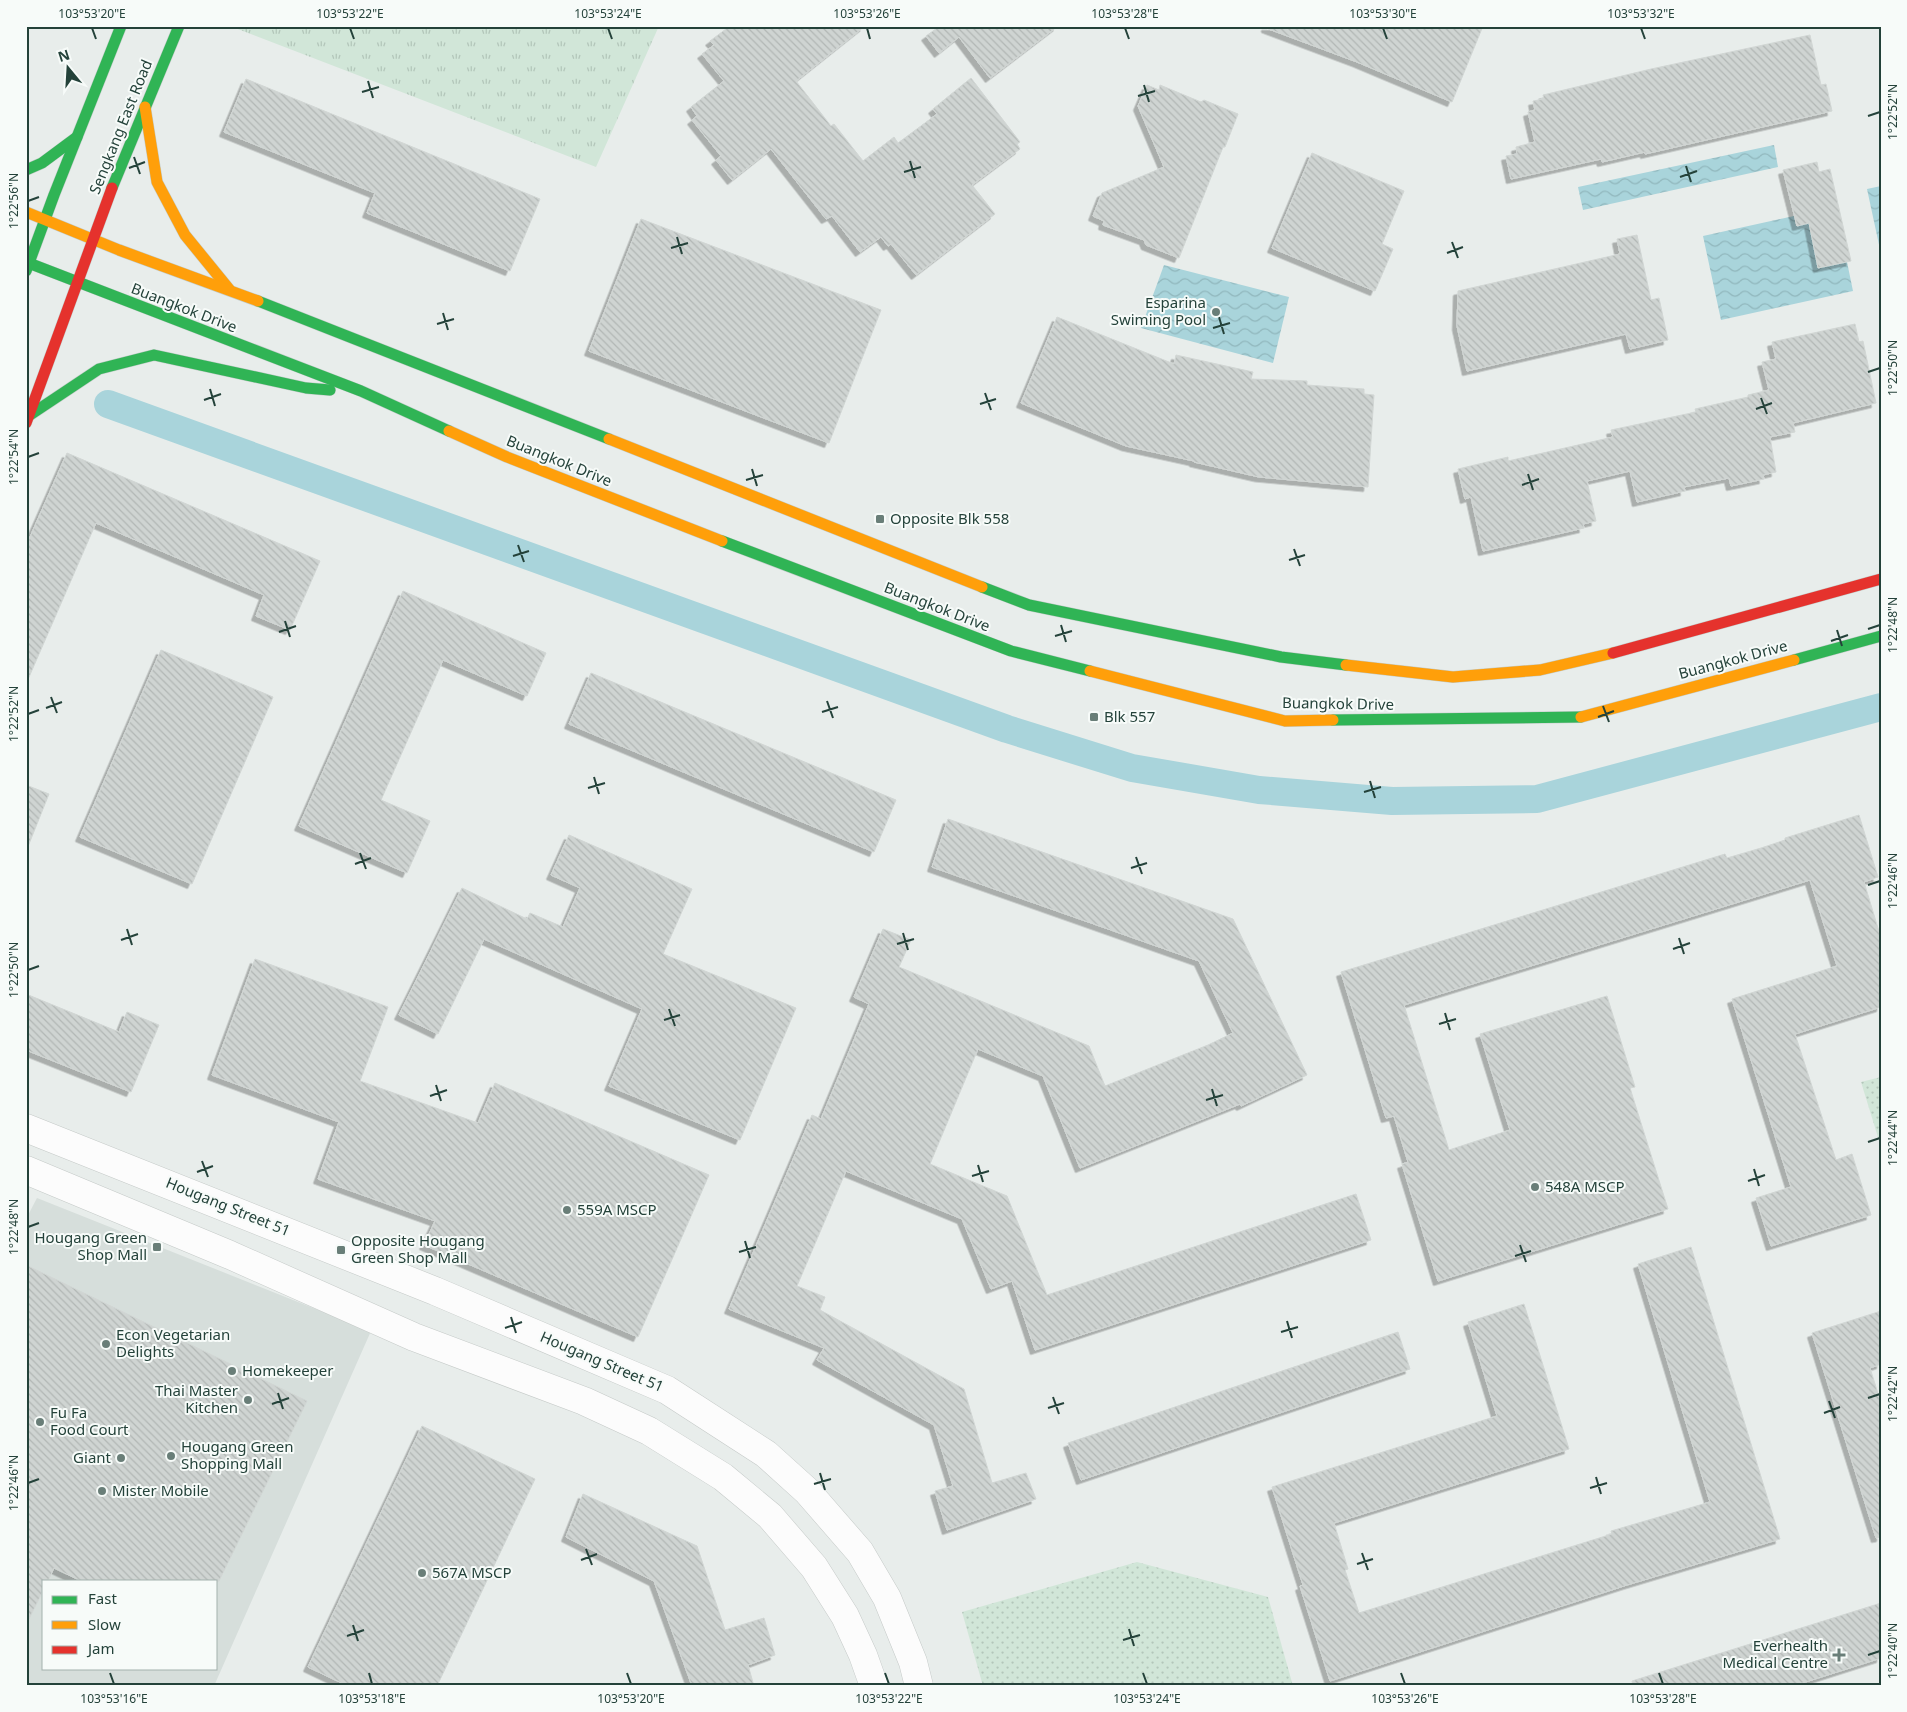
<svg xmlns="http://www.w3.org/2000/svg" width="1907" height="1712" font-family="'Noto Sans',sans-serif">
  <style>
    .built { fill: #d6dedb; fill-rule: evenodd }
    .grass { fill: url(#grass-tufts) }
    .park { fill: url(#park-dots) }
    .water { fill: url(#water-waves) }
    .lines { fill: none; stroke-linecap: round; stroke-linejoin: round }
    .canal { stroke: #a9d4db; stroke-width: 28 }
    .building { fill: url(#building-back-hatch); stroke: #d1d6d4; filter: url(#shadow) }
    .street-casing { stroke: #c5cac8; stroke-width: 29 }
    .fast-casing { stroke: #c3ccc9; stroke-width: 12 }
    .slow-casing { stroke: #c3ccc9; stroke-width: 12 }
    .jam-casing { stroke: #c3ccc9; stroke-width: 12 }
    .street { stroke: #fcfcfc; stroke-width: 28 }
    .fast { stroke: #30b455; stroke-width: 11 }
    .slow { stroke: #ff9f0a; stroke-width: 11 }
    .jam { stroke: #e5322d; stroke-width: 11 }
    .ticks { fill: none; stroke: #24423a; stroke-width: 2 }
    .poi-dot { fill: #697e78; stroke: #f7fbf9; stroke-width: 2 }
    .labels { text-anchor: middle; stroke-width: 4; stroke-linejoin: round; paint-order: stroke }
    .street-label { font-size: 15px; fill: #24423a; stroke: #f7fbf9 }
    .poi-label { font-size: 15px; fill: #24423a; stroke: #f7fbf9; text-anchor: start }
    .neatline { fill: none; stroke: #24423a; stroke-width: 2 }
    .ticks-label { font-size: 12px; text-anchor: middle; fill: #24423a }
  </style>
  <defs>
    <pattern id="grass-tufts" width="24" height="20" patternUnits="userSpaceOnUse" patternTransform="scale(1.25)"><rect width="24" height="20" fill="#d1e6d8"/><path d="M3 7l-1-3M5 7V3M7 7l1-3M15 17l-1-3M17 17v-4M19 17l1-3" fill="none" stroke="#b3c6ba"/></pattern>
    <pattern id="park-dots" width="8" height="8" patternUnits="userSpaceOnUse" patternTransform="scale(1.25)"><rect width="8" height="8" fill="#d1e6d8"/><path d="M2 2h.1M6 6h.1" fill="none" stroke="#b3c6ba" stroke-width="1.8" stroke-linecap="round"/></pattern>
    <pattern id="water-waves" width="16" height="10" patternUnits="userSpaceOnUse" patternTransform="scale(1.25)"><rect width="16" height="10" fill="#a9d4db"/><path d="M0 5q4-4 8 0t8 0" fill="none" stroke="#91b7bd"/></pattern>
    <pattern id="building-back-hatch" width="6" height="6" patternUnits="userSpaceOnUse" patternTransform="scale(1.25)"><rect width="6" height="6" fill="#cfd4d2"/><path d="M-1 5l2 2M0 0l6 6M5-1l2 2" fill="none" stroke="#b2b7b5"/></pattern>
    <filter id="shadow"><feDropShadow dx="-4.5" dy="4.5" stdDeviation="0" flood-color="#0004"/></filter>
  </defs>
  <rect width="100%" height="100%" fill="#e8edeb"/>
  <!-- built -->
  <path class="built" d="M37,1198L371,1331L214,1686H26V1219ZM44,1581H216V1668H44Z"/>
  <!-- grass -->
  <path class="grass" d="M230,26H659L596,167Z"/>
  <!-- park -->
  <g class="park">
    <path d="M1881,1077V1147L1861,1082Z"/>
    <path d="M1137,1562L1268,1597L1293,1686H983L962,1612Z"/>
  </g>
  <!-- water -->
  <g class="water">
    <path d="M1774,145L1778,167L1583,210L1578,187Z"/>
    <path d="M1881,186V254L1867,189Z"/>
    <path d="M1794,216L1796,226L1809,223L1818,268L1847,262L1853,291L1721,320L1703,236Z"/>
    <path d="M1164,265L1289,297L1273,363L1141,328Z"/>
  </g>
  <g class="lines">
    <!-- canal -->
    <path class="canal" d="M108,404L1007,729L1132,768L1259,790L1392,801L1537,799L1881,707"/>
  </g>
  <!-- building -->
  <g class="building">
    <path d="M730,26H865L796,81L831,126L834,124L863,161L894,137L898,143L937,114L933,109L971,78L1020,142L1017,144L1020,149L972,185L995,214L916,275L891,244L888,246L881,237L860,252L832,216L826,219L771,149L732,180L716,160L721,156L692,120L697,116L691,107L724,81L702,54L714,45L710,41Z"/>
    <path d="M940,26H1058L990,78L959,37L939,53L926,36Z"/>
    <path d="M1266,26H1483L1452,102L1357,62L1266,28Z"/>
    <path d="M1810,35L1821,85L1826,84L1832,111L1645,154V152L1602,162L1601,159L1511,179L1506,156L1517,154L1516,147L1535,142L1528,112L1535,110L1533,101L1544,99L1543,95L1651,69Z"/>
    <path d="M246,79L540,199L510,271L367,213L375,193L224,132Z"/>
    <path d="M1147,85L1159,90L1160,85L1201,102L1204,100L1238,114L1225,147H1223L1179,258L1146,245L1144,240L1103,225L1104,221L1093,216L1102,193L1164,167L1138,106Z"/>
    <path d="M1312,153L1404,191L1382,244L1393,249L1375,291L1272,248Z"/>
    <path d="M1817,162L1819,172L1830,169L1851,261L1818,268L1809,223L1797,226L1783,170Z"/>
    <path d="M641,219L881,310L829,443L589,351Z"/>
    <path d="M1637,235L1651,300L1659,298L1668,340L1630,349L1626,334L1467,371L1457,326L1458,291L1620,254L1617,239Z"/>
    <path d="M1057,317L1174,364L1176,355L1253,372L1251,379L1307,381V385L1364,389V394L1374,395L1368,487L1259,477L1194,462V461L1126,446L1021,403Z"/>
    <path d="M1855,324L1859,342L1863,341L1876,403L1793,423L1795,432L1770,437L1776,472L1763,475L1764,479L1731,486L1729,478L1684,487L1685,491L1637,502L1630,471L1587,481L1596,521L1583,524L1584,528L1483,551L1471,497L1465,499L1458,469L1508,457V461L1613,437L1611,430L1696,412L1695,409L1748,397V395L1769,390L1762,362L1776,359L1772,342Z"/>
    <path d="M67,453L320,561L290,630L256,616L264,595L96,523L26,684V546Z"/>
    <path d="M403,591L546,653L527,696L443,660L381,800L430,821L407,873L299,826Z"/>
    <path d="M161,650L273,697L192,884L80,837Z"/>
    <path d="M591,673L896,800L874,852L569,724Z"/>
    <path d="M26,785L49,794L27,849H26Z"/>
    <path d="M1859,815L1878,877L1864,882L1881,938V1007L1795,1034L1836,1160L1852,1154L1871,1215L1771,1246L1756,1198L1791,1187L1732,999L1837,966L1810,880L1404,1005L1449,1150L1510,1130L1480,1034L1607,996L1635,1087L1630,1088L1668,1209L1438,1281L1402,1164L1408,1162L1394,1116L1386,1118L1341,972L1725,854L1727,858L1761,848L1785,840V838Z"/>
    <path d="M948,819L1233,919L1307,1075L1241,1106L1240,1104L1080,1168L1043,1076L978,1049L930,1164L1007,1196L1047,1295L1356,1194L1371,1240L1035,1350L1012,1281L991,1289L962,1219L846,1171L797,1286L825,1297L820,1310L964,1389L992,1483L1026,1473L1036,1499L947,1530L935,1491L953,1486L934,1425L817,1360L824,1348L729,1309L812,1115L821,1119L869,1004L854,997L883,929L911,940L899,967L1089,1046L1105,1086L1208,1045L1233,1033L1199,961L932,867Z"/>
    <path d="M569,835L692,889L663,954L796,1008L740,1140L609,1086L642,1009L484,939L438,1034L399,1015L462,888L527,919L530,913L563,927L580,888L551,875Z"/>
    <path d="M255,959L388,1007L360,1081L478,1123L495,1083L709,1175L638,1337L424,1245L435,1221L318,1179L339,1122L212,1075Z"/>
    <path d="M26,994L119,1032L127,1012L159,1025L131,1092L26,1050Z"/>
    <path d="M1691,1247L1780,1539L1627,1585L1330,1681L1300,1586L1303,1585L1272,1487L1497,1416L1468,1322L1524,1304L1569,1449L1334,1523L1348,1569L1345,1570L1359,1613L1612,1534L1611,1531L1710,1502L1638,1264Z"/>
    <path d="M26,1265L307,1401L219,1581H81L54,1568L48,1581H44V1589L26,1625Z"/>
    <path d="M1881,1311V1364L1870,1368L1881,1403V1537L1876,1538L1812,1333Z"/>
    <path d="M1398,1332L1410,1369L1081,1480L1068,1443Z"/>
    <path d="M422,1426L535,1479L437,1686H348L308,1667Z"/>
    <path d="M583,1494L697,1546L725,1630L764,1618L775,1655L748,1665L754,1686H692L654,1581L566,1537Z"/>
    <path d="M1881,1603V1658L1793,1686H1633L1632,1681Z"/>
  </g>
  <g class="lines">
    <!-- street casing -->
    <g class="street-casing">
      <g id="street">
        <path d="M26,1128L435,1291L667,1390L766,1454L807,1491L860,1552L887,1598L913,1662L919,1686"/>
        <path d="M26,1170L230,1255L414,1337L584,1401L649,1431L723,1477L770,1516L814,1567L845,1616L863,1655L874,1686"/>
      </g>
    </g>
    <!-- fast casing -->
    <g class="fast-casing">
      <g id="fast">
        <path d="M26,170L42,163L77,137"/>
        <path d="M112,188L179,26"/>
        <path d="M26,262L361,391L449,431"/>
        <path d="M26,271L54,195L121,26"/>
        <path d="M258,301L609,439"/>
        <path d="M30,415L99,369L154,355L306,388L330,390"/>
        <path d="M722,541L1011,651L1090,671"/>
        <path d="M982,587L1029,605L1281,657L1346,665"/>
        <path d="M1794,660L1881,636"/>
        <path d="M1333,720L1581,717"/>
      </g>
    </g>
    <!-- slow casing -->
    <g class="slow-casing">
      <g id="slow">
        <path d="M145,107L157,182L185,235L229,289"/>
        <path d="M26,212L119,250L258,301"/>
        <path d="M449,431L507,457L722,541"/>
        <path d="M609,439L982,587"/>
        <path d="M1346,665L1453,677L1540,670L1613,653"/>
        <path d="M1090,671L1285,721L1333,720"/>
        <path d="M1581,717L1794,660"/>
      </g>
    </g>
    <!-- jam casing -->
    <g class="jam-casing">
      <g id="jam">
        <path d="M26,423L112,188"/>
        <path d="M1613,653L1881,579"/>
      </g>
    </g>
    <!-- street -->
    <use href="#street" class="street"/>
    <!-- fast -->
    <use href="#fast" class="fast"/>
    <!-- slow -->
    <use href="#slow" class="slow"/>
    <!-- jam -->
    <use href="#jam" class="jam"/>
  </g>
  <!-- ticks -->
  <path class="ticks" d="M92,28L96,39M350,28L354,39M608,28L612,39M867,28L870,39M1125,28L1129,39M1383,28L1387,39M1641,28L1645,39M368,81L373,98M1144,85L1149,102M362,92L379,87M1138,96L1155,91M1868,116L1880,112M134,157L140,174M910,161L915,178M1686,166L1691,182M129,168L145,162M904,172L921,167M1680,177L1697,171M28,201L39,197M677,237L682,254M1452,242L1458,258M671,248L688,243M1447,253L1463,247M443,313L448,330M1219,317L1224,334M437,324L454,319M1213,328L1230,323M1868,372L1880,368M210,389L215,406M985,393L991,410M1761,398L1767,414M204,400L221,394M980,404L996,399M1756,409L1772,403M28,457L39,453M752,469L757,486M1528,474L1533,490M746,480L763,475M1522,485L1539,479M518,545L524,562M1294,549L1300,566M513,556L529,551M1289,560L1305,555M285,621L290,637M1061,625L1066,642M1868,629L1880,625M1837,630L1842,646M279,632L296,626M1055,636L1072,631M1831,641L1848,635M51,697L57,713M827,701L833,718M1603,706L1609,722M46,708L62,702M822,712L838,707M28,714L39,710M1598,717L1614,711M594,777L599,794M1370,781L1375,798M588,788L605,783M1364,792L1381,787M360,853L366,869M1136,857L1142,874M355,864L371,858M1131,868L1147,863M1868,885L1880,881M127,929L132,945M903,933L908,950M1679,938L1684,954M121,940L138,934M897,944L914,939M1673,949L1690,943M28,970L39,966M669,1009L675,1026M1445,1013L1450,1030M664,1020L680,1015M1439,1024L1456,1019M436,1085L441,1101M1212,1089L1217,1106M430,1096L447,1090M1206,1100L1223,1095M1868,1142L1880,1138M202,1161L208,1177M978,1165L983,1182M1754,1169L1759,1186M197,1172L213,1166M972,1176L989,1171M1748,1181L1765,1175M28,1227L39,1223M745,1241L750,1258M1520,1245L1526,1262M739,1252L756,1247M1515,1256L1531,1251M511,1317L516,1333M1287,1321L1292,1338M505,1328L522,1322M1281,1332L1298,1327M278,1393L283,1409M1053,1397L1059,1414M1868,1398L1880,1394M1829,1401L1835,1418M272,1404L289,1398M1048,1408L1064,1403M1824,1413L1840,1407M820,1473L825,1490M1596,1477L1601,1494M28,1483L39,1479M814,1484L831,1479M1590,1488L1607,1483M586,1549L592,1565M1362,1553L1368,1570M581,1560L597,1554M1357,1564L1373,1559M353,1625L358,1641M1129,1629L1134,1646M347,1636L364,1630M1123,1640L1140,1635M1868,1655L1880,1651M110,1673L114,1684M369,1673L372,1684M627,1673L631,1684M885,1673L889,1684M1143,1673L1147,1684M1401,1673L1405,1684M1659,1673L1663,1684"/>
  <!-- markers -->
  <g class="poi-dot">
    <circle cx="1216" cy="312" r="5"/>
    <rect x="875" y="514" width="10" height="10" rx="2.5"/>
    <rect x="1089" y="712" width="10" height="10" rx="2.5"/>
    <circle cx="1535" cy="1187" r="5"/>
    <circle cx="567" cy="1210" r="5"/>
    <rect x="152" y="1242" width="10" height="10" rx="2.5"/>
    <rect x="336" y="1245" width="10" height="10" rx="2.5"/>
    <circle cx="106" cy="1344" r="5"/>
    <circle cx="232" cy="1371" r="5"/>
    <circle cx="248" cy="1400" r="5"/>
    <circle cx="40" cy="1422" r="5"/>
    <circle cx="171" cy="1456" r="5"/>
    <circle cx="121" cy="1458" r="5"/>
    <circle cx="102" cy="1491" r="5"/>
    <circle cx="422" cy="1573" r="5"/>
    <path d="M1836.5 1647.5h5v5h5v5h-5v5h-5v-5h-5v-5h5z"/>
  </g>
  <g class="labels">
    <!-- street labels -->
    <g class="street-label">
      <text transform="translate(121 127) rotate(-68)" y="5">Sengkang East Road</text>
      <text transform="translate(184 308) rotate(21)" y="5">Buangkok Drive</text>
      <text transform="translate(559 461) rotate(22)" y="5">Buangkok Drive</text>
      <text transform="translate(937 607) rotate(21)" y="5">Buangkok Drive</text>
      <text transform="translate(1733 660) rotate(-15)" y="5">Buangkok Drive</text>
      <text transform="translate(1338 704) rotate(1)" y="5">Buangkok Drive</text>
      <text transform="translate(228 1207) rotate(22)" y="5">Hougang Street 51</text>
      <text transform="translate(602 1362) rotate(23)" y="5">Hougang Street 51</text>
    </g>
    <!-- poi labels -->
    <g class="poi-label">
      <text x="1206" y="308" text-anchor="end">Esparina<tspan x="1206" dy="17">Swiming Pool</tspan></text>
      <text x="890" y="524">Opposite Blk 558</text>
      <text x="1104" y="722">Blk 557</text>
      <text x="1545" y="1192">548A MSCP</text>
      <text x="577" y="1215">559A MSCP</text>
      <text x="147" y="1243" text-anchor="end">Hougang Green<tspan x="147" dy="17">Shop Mall</tspan></text>
      <text x="351" y="1246">Opposite Hougang<tspan x="351" dy="17">Green Shop Mall</tspan></text>
      <text x="116" y="1340">Econ Vegetarian<tspan x="116" dy="17">Delights</tspan></text>
      <text x="242" y="1376">Homekeeper</text>
      <text x="238" y="1396" text-anchor="end">Thai Master<tspan x="238" dy="17">Kitchen</tspan></text>
      <text x="50" y="1418">Fu Fa<tspan x="50" dy="17">Food Court</tspan></text>
      <text x="181" y="1452">Hougang Green<tspan x="181" dy="17">Shopping Mall</tspan></text>
      <text x="111" y="1463" text-anchor="end">Giant</text>
      <text x="112" y="1496">Mister Mobile</text>
      <text x="432" y="1578">567A MSCP</text>
      <text x="1828" y="1651" text-anchor="end">Everhealth<tspan x="1828" dy="17">Medical Centre</tspan></text>
    </g>
  </g>
  <!-- border -->
  <rect width="1907" height="1712" fill="none" stroke="#f7fbf9" stroke-width="55"/>
  <!-- legend -->
  <rect x="42" y="1580" width="175" height="90" fill="#f7fbf9" stroke="#a3b1ad"/>
  <rect x="52" y="1596" width="25" height="8" fill="#30b455" stroke="#a3b1ad"/>
  <text x="88" y="1604" font-size="15" fill="#24423a">Fast</text>
  <rect x="52" y="1621" width="25" height="8" fill="#ff9f0a" stroke="#a3b1ad"/>
  <text x="88" y="1630" font-size="15" fill="#24423a">Slow</text>
  <rect x="52" y="1646" width="25" height="8" fill="#e5322d" stroke="#a3b1ad"/>
  <text x="88" y="1654" font-size="15" fill="#24423a">Jam</text>
  <!-- north arrow -->
  <g transform="translate(68 68) rotate(342)" stroke="#f7fbf9" stroke-width="4" paint-order="stroke">
  <path d="M0-4L9 19L0 12L-9 19Z" fill="#24423a"/>
  <text y="-8" font-size="14" font-weight="bold" text-anchor="middle" fill="#24423a">N</text>
  </g>
  <rect x="28" y="28" width="1852" height="1656" class="neatline"/>
  <g class="ticks-label">
    <text x="92" y="18">103°53'20"E</text>
    <text x="350" y="18">103°53'22"E</text>
    <text x="608" y="18">103°53'24"E</text>
    <text x="867" y="18">103°53'26"E</text>
    <text x="1125" y="18">103°53'28"E</text>
    <text x="1383" y="18">103°53'30"E</text>
    <text x="1641" y="18">103°53'32"E</text>
    <text transform="translate(1893 112) rotate(-90)" y="4">1°22'52"N</text>
    <text transform="translate(14 201) rotate(-90)" y="4">1°22'56"N</text>
    <text transform="translate(1893 368) rotate(-90)" y="4">1°22'50"N</text>
    <text transform="translate(14 457) rotate(-90)" y="4">1°22'54"N</text>
    <text transform="translate(1893 625) rotate(-90)" y="4">1°22'48"N</text>
    <text transform="translate(14 714) rotate(-90)" y="4">1°22'52"N</text>
    <text transform="translate(1893 881) rotate(-90)" y="4">1°22'46"N</text>
    <text transform="translate(14 970) rotate(-90)" y="4">1°22'50"N</text>
    <text transform="translate(1893 1138) rotate(-90)" y="4">1°22'44"N</text>
    <text transform="translate(14 1227) rotate(-90)" y="4">1°22'48"N</text>
    <text transform="translate(1893 1394) rotate(-90)" y="4">1°22'42"N</text>
    <text transform="translate(14 1483) rotate(-90)" y="4">1°22'46"N</text>
    <text transform="translate(1893 1651) rotate(-90)" y="4">1°22'40"N</text>
    <text x="114" y="1703">103°53'16"E</text>
    <text x="372" y="1703">103°53'18"E</text>
    <text x="631" y="1703">103°53'20"E</text>
    <text x="889" y="1703">103°53'22"E</text>
    <text x="1147" y="1703">103°53'24"E</text>
    <text x="1405" y="1703">103°53'26"E</text>
    <text x="1663" y="1703">103°53'28"E</text>
  </g>
</svg>
